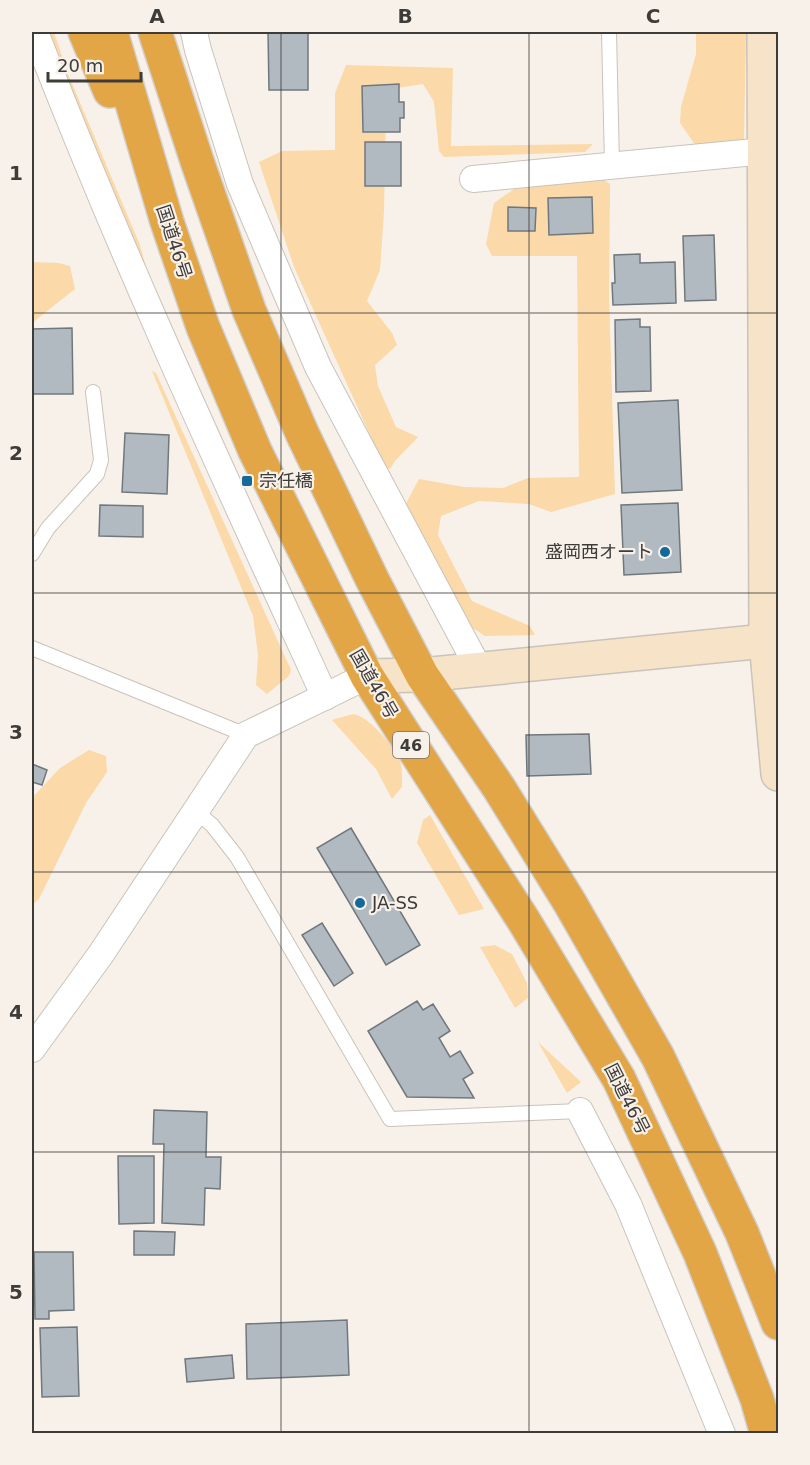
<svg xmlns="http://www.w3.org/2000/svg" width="810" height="1465" font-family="'DejaVu Sans','Noto Sans JP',sans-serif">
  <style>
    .green { fill: #fbd9a8 }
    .building { fill: #b2bac1; stroke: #70787e; stroke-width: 1.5 }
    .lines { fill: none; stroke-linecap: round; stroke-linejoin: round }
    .lane-casing { stroke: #c9c3bb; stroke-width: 16 }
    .street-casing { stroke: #c9c3bb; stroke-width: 28 }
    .secondary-casing { stroke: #c9c3bb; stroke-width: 36 }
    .highway-casing { stroke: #d1d0cf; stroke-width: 36 }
    .lane { stroke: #fff; stroke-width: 14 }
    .street { stroke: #fff; stroke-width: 26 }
    .secondary { stroke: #f7e4c8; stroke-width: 33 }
    .highway { stroke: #e3a646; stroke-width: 33 }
    .grid { fill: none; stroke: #3e3c39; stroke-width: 1.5; stroke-opacity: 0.55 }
    .poi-dot { fill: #116a9a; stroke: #f8f1e9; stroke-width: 2 }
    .labels { text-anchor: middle; stroke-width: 4.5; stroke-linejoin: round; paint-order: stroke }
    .shield { fill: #f8f1e9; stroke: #76726e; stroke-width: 1.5 }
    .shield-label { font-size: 16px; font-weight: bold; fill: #3e3c39 }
    .street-label { font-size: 18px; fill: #3e3c39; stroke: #f8f1e9 }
    .poi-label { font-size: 18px; fill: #3e3c39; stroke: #f8f1e9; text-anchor: start }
    .neatline { fill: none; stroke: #3e3c39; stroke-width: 2 }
    .grid-label { font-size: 20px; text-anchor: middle; font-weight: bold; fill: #3e3c39 }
  </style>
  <rect width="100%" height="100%" fill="#f8f1e9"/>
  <!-- green -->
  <g class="green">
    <path d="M45,32H54L68,74L140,245L146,267L94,155Z"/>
    <path d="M696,32H746L744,143L696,146L680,123L681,107L696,54Z"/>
    <path d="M346,65L453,68L451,146L593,144L585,152L444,157L439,151L434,102L423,84L390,89L386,106L384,211L380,270L367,301L392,333L397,345L375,365L378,386L396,427L418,437L395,461L390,469L385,468L294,267L259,162L282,151L335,150V93Z"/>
    <path d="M601,178L610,184L609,295L615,494L551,512L529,504L479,501L441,516L438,535L472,601L530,626L535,635L485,636L467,624L404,507L419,479L464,487L503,488L528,478L579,477L577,256H492L486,244L494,203L514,189Z"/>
    <path d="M32,262L59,263L70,266L75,289L32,323Z"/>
    <path d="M152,371L156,373L291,670L289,676L267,694L256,685L258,655L253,616Z"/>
    <path d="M353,714C369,716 392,745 399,759C403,766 402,779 402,787L392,799L376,769L332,720Z"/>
    <path d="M89,750L106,756L107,772L86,803L39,899L32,905V798L60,768Z"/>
    <path d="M430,815L484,909L459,915L417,843L423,820Z"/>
    <path d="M495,945L512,954L527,983L528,998L515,1008L480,947Z"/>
    <path d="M538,1042L581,1082L567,1093Z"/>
  </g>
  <!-- building -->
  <g class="building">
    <path d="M268,32H308V90H269Z"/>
    <path d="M399,84V102H404V118H400V132H363L362,86Z"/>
    <rect x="365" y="142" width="36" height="44"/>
    <path d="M592,197L593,233L549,235L548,198Z"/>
    <path d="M508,207L536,208L535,231H508Z"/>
    <path d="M714,235L716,300L685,301L683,236Z"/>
    <path d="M640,254V263L675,262L676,303L613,305L612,283H615L614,255Z"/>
    <path d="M640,319V327H650L651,391L616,392L615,320Z"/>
    <path d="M72,328L73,394H32V329Z"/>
    <path d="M678,400L682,490L622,493L618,403Z"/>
    <path d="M125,433L169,435L167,494L122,492Z"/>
    <path d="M678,503L681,572L624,575L621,505Z"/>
    <path d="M100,505L143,506V537L99,536Z"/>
    <path d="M589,734L591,774L527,776L526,735Z"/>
    <path d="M32,764L47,770L42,785L32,782Z"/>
    <path d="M351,828L420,945L386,965L317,848Z"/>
    <path d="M322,923L353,973L334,986L302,935Z"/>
    <path d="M417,1001L423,1010L433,1004L450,1031L439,1038L450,1057L460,1051L473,1073L463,1079L474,1098L407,1097L368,1031Z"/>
    <path d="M154,1110L207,1112L206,1157H221L220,1189L205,1188L204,1225L162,1223L164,1144H153Z"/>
    <path d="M118,1156H154V1223L119,1224Z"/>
    <path d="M134,1231L175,1232L174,1255H134Z"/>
    <path d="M34,1252H73L74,1310L49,1311V1319H35Z"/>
    <path d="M347,1320L349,1375L247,1379L246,1324Z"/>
    <path d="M77,1327L79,1396L42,1397L40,1328Z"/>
    <path d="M232,1355L234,1378L187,1382L185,1359Z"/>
  </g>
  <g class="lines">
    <!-- lane casing -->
    <g class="lane-casing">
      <g id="lane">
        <path d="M609,32L612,165"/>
        <path d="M32,554L48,528L97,474L101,460L93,392"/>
        <path d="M32,648L246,735"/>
        <path d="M195,811L212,825L237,857L390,1119L580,1111"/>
      </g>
    </g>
    <!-- street casing -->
    <g class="street-casing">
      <g id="street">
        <path d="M35,32C122,258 224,476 325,697"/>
        <path d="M194,32L198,50L240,184L318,367L479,669"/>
        <path d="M473,179L765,151"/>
        <path d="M32,1049L101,954L246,735L367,676"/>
        <path d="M580,1111L628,1204L722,1434"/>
      </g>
    </g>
    <!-- secondary casing -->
    <g class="secondary-casing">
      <g id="secondary">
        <path d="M764,32L766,641L778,774"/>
        <path d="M367,676L422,675L766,641"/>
      </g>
    </g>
    <!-- highway casing -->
    <g class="highway-casing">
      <g id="highway">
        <path d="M85,32L110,91"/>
        <path d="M111,32L167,222L203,327L255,451L367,676L524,921L619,1079L700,1253L757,1399L767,1434"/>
        <path d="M155,32L197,161L249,310L302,433L372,579L422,675L499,788L570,903L658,1057L742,1233L778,1323"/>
      </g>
    </g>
    <!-- lane -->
    <use href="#lane" class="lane"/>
    <!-- street -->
    <use href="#street" class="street"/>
    <!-- secondary -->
    <use href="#secondary" class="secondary"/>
    <!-- highway -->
    <use href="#highway" class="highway"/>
  </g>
  <!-- grid -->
  <path class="grid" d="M281,32V1434M529,32V1434M32,313H778M32,593H778M32,872H778M32,1152H778"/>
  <!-- markers -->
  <g class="poi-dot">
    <rect x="241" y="475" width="12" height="12" rx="3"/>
    <circle cx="665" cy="552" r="6"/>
    <circle cx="360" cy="903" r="6"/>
  </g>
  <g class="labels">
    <!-- shield labels -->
    <rect class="shield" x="393" y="732" width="36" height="26" rx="4.5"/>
    <g class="shield-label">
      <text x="411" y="751">46</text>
    </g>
    <!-- street labels -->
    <g class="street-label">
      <text transform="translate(174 242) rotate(72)" y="6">国道46号</text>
      <text transform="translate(374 684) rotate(60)" y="6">国道46号</text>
      <text transform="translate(627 1099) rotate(63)" y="6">国道46号</text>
    </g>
    <!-- poi labels -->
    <g class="poi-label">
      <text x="259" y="487">宗任橋</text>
      <text x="653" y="558" text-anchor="end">盛岡西オート</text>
      <text x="372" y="909">JA-SS</text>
    </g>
  </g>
  <!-- border -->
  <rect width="810" height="1465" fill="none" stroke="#f8f1e9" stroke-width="66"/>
  <!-- scale -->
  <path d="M48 72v9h93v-9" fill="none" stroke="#3e3c39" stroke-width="3"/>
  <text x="57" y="72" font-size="18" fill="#3e3c39" stroke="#f8f1e9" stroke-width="4.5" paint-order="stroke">20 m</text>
  <rect x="33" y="33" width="744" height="1399" class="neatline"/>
  <g class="grid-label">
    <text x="157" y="23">A</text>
    <text x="405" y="23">B</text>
    <text x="653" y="23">C</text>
    <text x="16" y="180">1</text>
    <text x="16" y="460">2</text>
    <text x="16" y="739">3</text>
    <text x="16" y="1019">4</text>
    <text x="16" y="1299">5</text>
  </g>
</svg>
